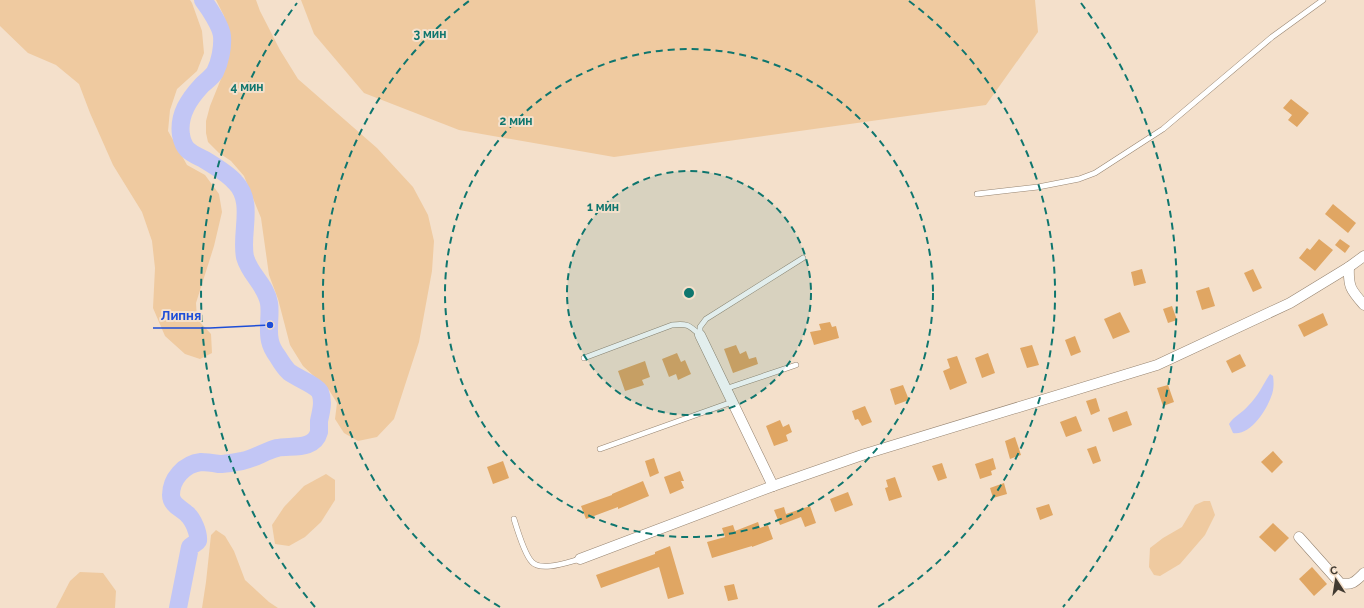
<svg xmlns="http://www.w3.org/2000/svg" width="1364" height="608" font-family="Raleway,sans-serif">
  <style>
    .green { fill: #efcaa0 }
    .water { fill: #c2c6f5 }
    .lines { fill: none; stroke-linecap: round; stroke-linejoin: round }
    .river { stroke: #c2c6f5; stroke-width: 18 }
    .building { fill: #e0a663 }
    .service-casing { stroke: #968471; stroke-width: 6 }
    .minor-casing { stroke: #968471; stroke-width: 11 }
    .service { stroke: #fff; stroke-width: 5 }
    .minor { stroke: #fff; stroke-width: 10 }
    .ring { fill: none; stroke: #0f766e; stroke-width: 2; stroke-dasharray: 7 5 }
    .centre { fill: #0f766e; stroke: #f4e0cb; stroke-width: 2 }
    .ring-label { font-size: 12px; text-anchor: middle; font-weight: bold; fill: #0f766e; stroke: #f4e0cb; stroke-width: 4; stroke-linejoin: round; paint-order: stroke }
    .leader { fill: none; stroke: #1d4ed8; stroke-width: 1.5 }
    .callout-dot { fill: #1d4ed8; stroke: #f4e0cb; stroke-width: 1.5 }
    .callout-label { font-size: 13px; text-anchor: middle; font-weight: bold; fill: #1d4ed8; stroke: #f4e0cb; stroke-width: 4; stroke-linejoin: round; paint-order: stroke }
  </style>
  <rect width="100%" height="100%" fill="#f4e0cb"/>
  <!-- green -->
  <g class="green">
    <path d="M0,0H190L192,3L202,31L204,53L197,71L177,89L170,110L168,131L187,165L205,175L219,194L222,212L214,246L196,303L197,319L211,334L212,353L200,359L185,354L165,336L153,308L155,268L152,241L142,212L113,165L90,113L79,84L56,65L28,53L0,26Z"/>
    <path d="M216,0H256L260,11L280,50L298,79L377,148L413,187L428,215L434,241L432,271L419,342L394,419L377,437L358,441L344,433L335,419L337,403L329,390L303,366L290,345L278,299L269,275L261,218L244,176L231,161L219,153L208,142L206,133V121L210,106L227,64L228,34L224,16Z"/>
    <path d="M301,0H1035L1038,32L986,105L614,157L459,130L364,93L314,34Z"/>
    <path d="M326,474L335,480V500L321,522L305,537L289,546L275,544L272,525L284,507L304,486Z"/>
    <path d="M1204,501H1210L1215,515L1205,535L1180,564L1160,576L1154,575L1149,567L1150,548L1163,538L1182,527L1195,505Z"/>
    <path d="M216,530L225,536L234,551L245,580L269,602L278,608H202L206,582L211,535Z"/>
    <path d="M80,572L103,573L116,591L115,608H56L70,581Z"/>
  </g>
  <!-- water -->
  <path class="water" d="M1270,374L1273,376C1274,383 1274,390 1271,397C1266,411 1250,436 1233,433L1229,424C1234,416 1242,413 1248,406C1259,395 1262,386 1270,374Z"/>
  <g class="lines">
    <!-- river -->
    <path class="river" d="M178,608L190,547L198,541C199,533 193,519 187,514C181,508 171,505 171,495C171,479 184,464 201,462C207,462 213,463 219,464C227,464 235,462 242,461C254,459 265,451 277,448C290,445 314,451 319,432C319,429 319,425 319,421C321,411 324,402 320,392C316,385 297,378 289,372C285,368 281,362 278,357C275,353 271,346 270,341C267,329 271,315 269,303C266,285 250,275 245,257C240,233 255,202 235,182C228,174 215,166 205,160C192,153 184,152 181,135C178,115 189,99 202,85C206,81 212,77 215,72C220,62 223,47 222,36C221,26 209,8 203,0"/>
  </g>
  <!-- building -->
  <g class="building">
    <path d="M1291,99L1309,113L1297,127L1288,120L1292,115L1283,108Z"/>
    <path d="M1333,204L1356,223L1348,233L1325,214Z"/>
    <path d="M1319,239L1333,250L1315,271L1299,258L1307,248L1310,250Z"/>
    <path d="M1340,239L1350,246L1345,253L1335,245Z"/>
    <path d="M1142,269L1146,283L1134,286L1131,272Z"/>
    <path d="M1253,269L1262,288L1253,292L1244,273Z"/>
    <path d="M1209,287L1215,306L1202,310L1196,291Z"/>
    <path d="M1172,306L1177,320L1168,323L1163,309Z"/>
    <path d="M1120,312L1130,332L1113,339L1104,319Z"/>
    <path d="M1323,313L1328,325L1304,337L1298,325Z"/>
    <path d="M830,322L832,327L836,326L839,338L814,345L810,332L821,330L819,324Z"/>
    <path d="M1075,336L1081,352L1071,356L1065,340Z"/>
    <path d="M736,345L740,354L746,351L749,359L756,357L758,364L733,373L724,349Z"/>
    <path d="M1032,345L1039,365L1027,368L1020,348Z"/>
    <path d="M677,353L681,362L685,360L691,374L678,380L676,374L669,377L662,359Z"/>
    <path d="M988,353L995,373L982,378L975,358Z"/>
    <path d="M1240,354L1246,366L1232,373L1226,361Z"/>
    <path d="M957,356L967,383L950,390L943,371L950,368L947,359Z"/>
    <path d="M645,361L650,377L642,380L644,385L625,391L618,371Z"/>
    <path d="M903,385L909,400L895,405L890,389Z"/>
    <path d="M1168,385L1174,402L1163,406L1157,388Z"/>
    <path d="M1096,398L1100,411L1091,415L1086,401Z"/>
    <path d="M865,406L872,422L862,426L858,419L855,420L852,411Z"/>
    <path d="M1127,411L1132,425L1113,432L1108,418Z"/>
    <path d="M1076,416L1082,431L1066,437L1060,422Z"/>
    <path d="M780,420L783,427L789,424L792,432L786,435L788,441L774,446L766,426Z"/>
    <path d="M1015,437L1021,455L1010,459L1005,441Z"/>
    <path d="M1096,446L1101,461L1093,464L1087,449Z"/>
    <path d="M1273,451L1283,462L1272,473L1261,462Z"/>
    <path d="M654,458L659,473L650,477L645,461Z"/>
    <path d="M993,458L996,469L991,471L992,475L980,479L975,464Z"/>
    <path d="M503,461L509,478L493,484L487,467Z"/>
    <path d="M942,463L947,478L938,481L932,466Z"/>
    <path d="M680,471L684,481H681L684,488L670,494L664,477Z"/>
    <path d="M895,477L902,497L889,501L885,488L888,487L886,480Z"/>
    <path d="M643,481L649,496L618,509V507L586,519L581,506L612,495V494Z"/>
    <path d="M1004,483L1007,494L993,498L990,488Z"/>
    <path d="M848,492L853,505L835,512L830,499Z"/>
    <path d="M1049,504L1053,515L1040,520L1036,508Z"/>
    <path d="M810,506L816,523L805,527L801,517L780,525L774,510L784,507L786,514Z"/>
    <path d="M758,522L760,528L768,525L773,539L752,547V546L712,558L707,542L725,537L722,528L733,525L735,531Z"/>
    <path d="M1273,523L1289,538L1275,552L1259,537Z"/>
    <path d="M670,546L684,594L668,599L659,567L601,588L596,575L655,554V552Z"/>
    <path d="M1312,567L1327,584L1314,596L1299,579Z"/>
    <path d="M734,584L738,599L728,601L724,586Z"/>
  </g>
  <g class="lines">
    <!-- service casing -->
    <g class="service-casing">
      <g id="service">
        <path d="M977,194L1038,187L1079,179L1095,173L1163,129L1272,37L1323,0"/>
        <path d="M700,335V327L706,319L803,258"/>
        <path d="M584,358L672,325C687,323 689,325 700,335"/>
        <path d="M725,389L796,365"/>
        <path d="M600,449L732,402"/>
        <path d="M514,519C517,529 525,555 532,562C541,572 568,562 580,559"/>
      </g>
    </g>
    <!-- minor casing -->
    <g class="minor-casing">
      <g id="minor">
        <path d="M1349,267C1348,287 1351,290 1364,305"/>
        <path d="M700,335L773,486"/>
        <path d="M1299,537L1340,583C1352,586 1356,581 1364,573"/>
        <path d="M580,559L773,486L865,454L1157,365L1290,303L1349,267L1364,256"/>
      </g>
    </g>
    <!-- service -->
    <use href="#service" class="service"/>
    <!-- minor -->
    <use href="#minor" class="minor"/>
  </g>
  <!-- distance rings -->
  <circle cx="689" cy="293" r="122" fill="#0f766e" fill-opacity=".12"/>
  <g class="ring">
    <circle cx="689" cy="293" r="122"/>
    <circle cx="689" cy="293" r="244"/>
    <path d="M500 607A366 366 0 0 1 469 1M909 1A366 366 0 0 1 878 607"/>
    <path d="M315 607A488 488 0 0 1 297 3M1081 3A488 488 0 0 1 1063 607"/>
  </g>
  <circle cx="689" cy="293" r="6" class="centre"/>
  <g class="ring-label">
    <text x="430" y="38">3 мин</text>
    <text x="247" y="91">4 мин</text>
    <text x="516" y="125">2 мин</text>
    <text x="603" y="211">1 мин</text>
  </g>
  <!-- callouts -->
  <path class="leader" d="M270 325L210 328H153"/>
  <circle class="callout-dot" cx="270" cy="325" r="4"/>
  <g class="callout-label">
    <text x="181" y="320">Липня</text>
  </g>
  <!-- north arrow -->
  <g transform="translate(1336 580) rotate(348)" stroke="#f4e0cb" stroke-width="3" paint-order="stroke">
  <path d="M0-3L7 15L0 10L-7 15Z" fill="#413a31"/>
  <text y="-6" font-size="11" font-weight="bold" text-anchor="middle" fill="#413a31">С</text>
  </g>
</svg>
